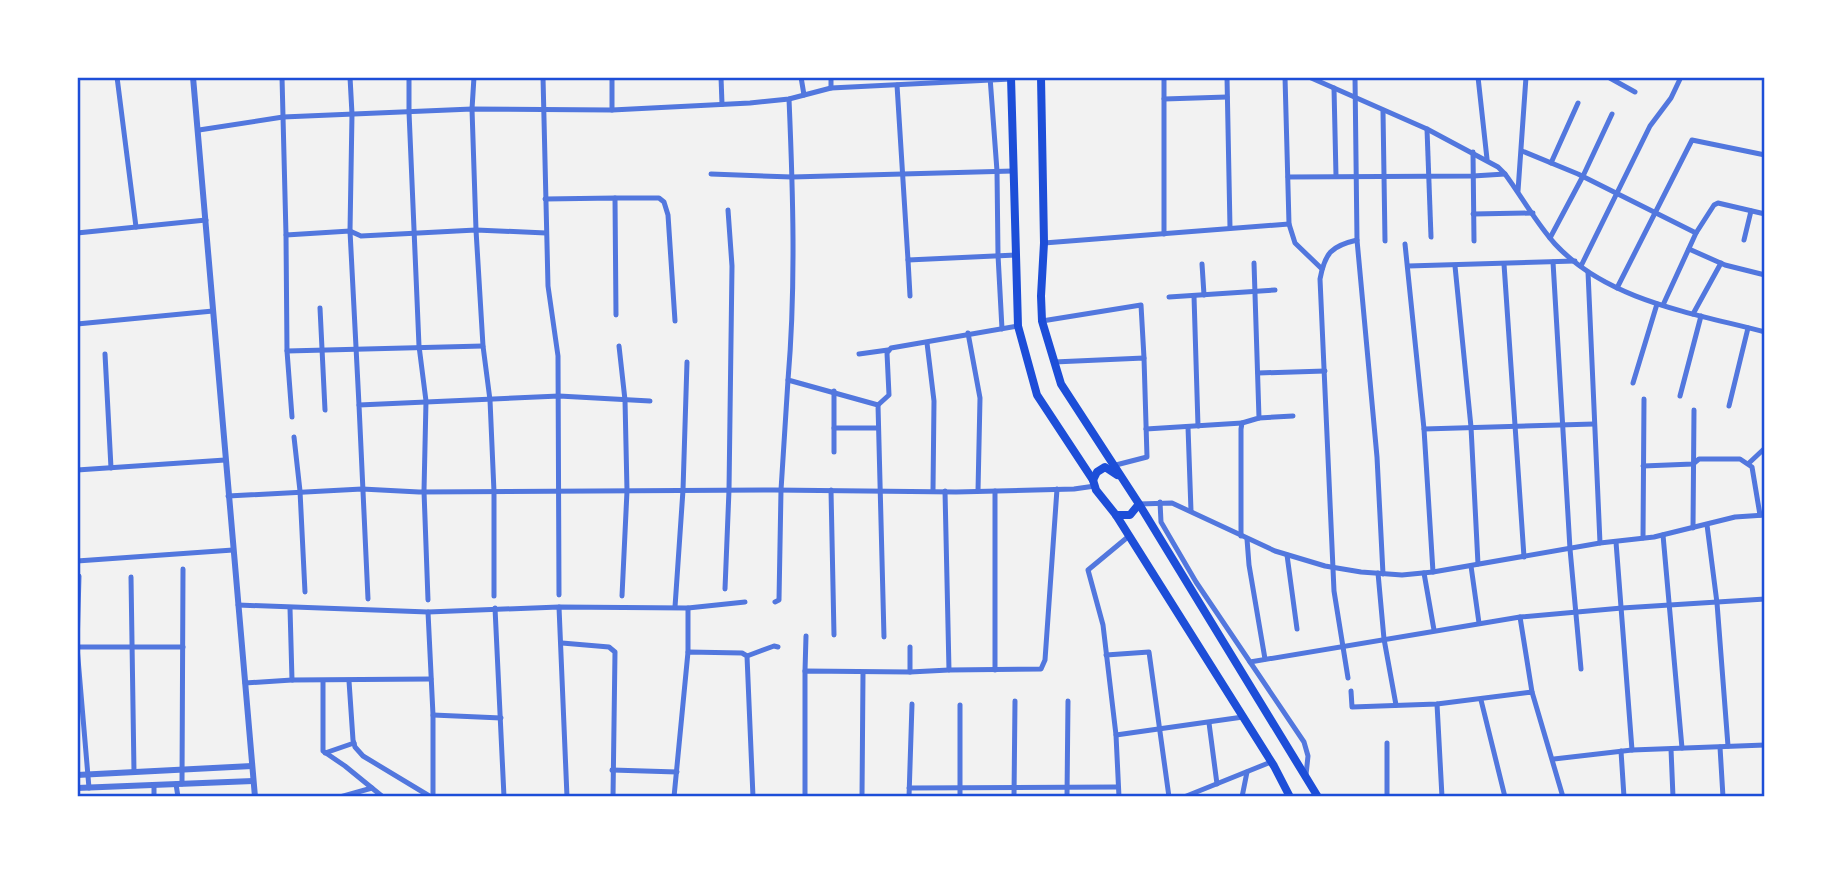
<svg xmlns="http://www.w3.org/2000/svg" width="1842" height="874" font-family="'Alegreya Sans',sans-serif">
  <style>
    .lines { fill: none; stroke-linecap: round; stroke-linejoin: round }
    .minor { stroke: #5277de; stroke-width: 5 }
    .tertiary { stroke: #5277de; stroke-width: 6 }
    .trunk { stroke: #1d4ed8; stroke-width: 8 }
    .neatline { fill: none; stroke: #1d4ed8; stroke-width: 2.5 }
  </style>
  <rect width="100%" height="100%" fill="#f2f2f2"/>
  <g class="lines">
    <!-- minor -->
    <g class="minor">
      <path d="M117,77L136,227"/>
      <path d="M282,77L286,235L350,231L361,236L476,230L546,233"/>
      <path d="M350,77L352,114L350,231L359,405"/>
      <path d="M409,77V112L419,346L426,401L424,491L428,600"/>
      <path d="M474,77L472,109L476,230L483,346L490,400L494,492V596"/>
      <path d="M543,77L548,286L558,356L559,595"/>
      <path d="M612,77V110"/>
      <path d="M721,77L722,104"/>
      <path d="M801,77L804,95"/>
      <path d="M831,77V88"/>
      <path d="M990,77L997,171L998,255L1002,329"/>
      <path d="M1227,77L1230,228"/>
      <path d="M1285,77L1289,224L1295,243L1322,269"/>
      <path d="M1309,77L1427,129L1498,167L1505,174C1522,197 1536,223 1555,244C1608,301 1693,313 1765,332"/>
      <path d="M1355,77L1357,240L1377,457L1383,574"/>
      <path d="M1478,77L1487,159"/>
      <path d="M1608,77L1635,92"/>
      <path d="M897,85L908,260L1016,255"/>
      <path d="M1334,88L1336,176"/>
      <path d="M789,99C793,193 796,286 788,380L878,405L884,637"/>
      <path d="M1164,99L1227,97"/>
      <path d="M1383,111L1385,241"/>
      <path d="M1427,129L1431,237"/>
      <path d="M199,130L283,117L472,109L612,110L750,103L789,99L831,88L1011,79"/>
      <path d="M1522,151L1578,174L1696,233"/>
      <path d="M1473,152L1474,241"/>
      <path d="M1551,163L1578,103"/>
      <path d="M711,174L792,177L1013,171"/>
      <path d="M1288,177L1473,176L1505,174"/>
      <path d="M1518,191L1526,77"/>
      <path d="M615,198H659L664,202L668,215L675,321"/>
      <path d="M545,199L615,198L616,315"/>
      <path d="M1473,214L1533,213"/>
      <path d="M77,233L206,220"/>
      <path d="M1164,234V77"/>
      <path d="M286,235L287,351L292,417"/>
      <path d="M1550,238L1583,176L1612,114"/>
      <path d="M1744,240L1751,211"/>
      <path d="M1044,243L1289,224"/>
      <path d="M1405,244L1424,429L1594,424"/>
      <path d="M1689,249L1725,265L1765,275"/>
      <path d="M908,260L910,296"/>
      <path d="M1553,262L1570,549L1581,669"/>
      <path d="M1202,264L1204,295"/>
      <path d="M1504,264L1524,557"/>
      <path d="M1408,266L1575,261"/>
      <path d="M1455,266L1471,427L1478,564"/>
      <path d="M1581,266L1650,126L1671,98L1681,77"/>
      <path d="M1588,272L1600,543"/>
      <path d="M1617,288L1692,140L1765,155"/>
      <path d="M1194,296L1198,426"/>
      <path d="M1169,297L1275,290"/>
      <path d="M1663,305L1696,233L1714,205L1718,203L1765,214"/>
      <path d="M320,308L325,410"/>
      <path d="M1693,314L1721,263"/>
      <path d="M1042,321L1141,305L1144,358"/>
      <path d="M77,324L213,311"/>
      <path d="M968,333L980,398L978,491"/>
      <path d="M927,343L934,401L933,490"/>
      <path d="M619,346L625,400L627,491L622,596"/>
      <path d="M287,351L483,346"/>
      <path d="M105,354L111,468"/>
      <path d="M859,354L888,350"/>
      <path d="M1054,362L1144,358L1147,457L1112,466"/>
      <path d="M1258,373L1325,371"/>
      <path d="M1633,383L1657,304"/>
      <path d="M1680,396L1701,316"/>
      <path d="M878,405L889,395L887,353L891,348L1018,326"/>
      <path d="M1729,406L1748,328"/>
      <path d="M1259,418L1293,416"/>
      <path d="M1188,427L1191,511"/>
      <path d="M834,428H878"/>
      <path d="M1146,429L1242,423"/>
      <path d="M1424,429L1433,572"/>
      <path d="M294,437L300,491L305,592"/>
      <path d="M834,452V391"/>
      <path d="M1749,463L1765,448"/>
      <path d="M1643,466L1693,464L1699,459H1740L1752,467L1760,515"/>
      <path d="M77,470L225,460"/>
      <path d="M831,490L834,635"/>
      <path d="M945,491L949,670"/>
      <path d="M228,496L362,489L419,492L774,490L956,492L1074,489L1095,486"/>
      <path d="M1160,502L1161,522L1196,582L1304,742L1308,756L1306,775"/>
      <path d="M1139,504L1172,503L1275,551L1325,566L1361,572L1402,575L1433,572L1600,543L1654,537L1735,517L1765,515"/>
      <path d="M1707,525L1717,603L1728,746"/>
      <path d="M1693,528L1694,410"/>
      <path d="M1663,535L1682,748"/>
      <path d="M1241,536V429L1242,423L1259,418L1254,263"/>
      <path d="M1643,538L1644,399"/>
      <path d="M1247,539L1249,565L1265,659"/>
      <path d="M1616,542L1632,750"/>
      <path d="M1287,555L1297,629"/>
      <path d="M77,561L233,550"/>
      <path d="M1471,566L1479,623"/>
      <path d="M1378,573L1384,639L1396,705"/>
      <path d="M1424,573L1434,630"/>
      <path d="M79,576L77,647L89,788"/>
      <path d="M131,577L134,772"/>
      <path d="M725,589L729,490L732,266L728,210"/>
      <path d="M368,599L359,405L559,396L650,401"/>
      <path d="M775,602L779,600L781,490L788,380"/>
      <path d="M238,605L428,612L559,607L688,608L745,602"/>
      <path d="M559,607L567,797"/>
      <path d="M675,607L683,490L687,362"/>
      <path d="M290,608L292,680"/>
      <path d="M495,608L504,797"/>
      <path d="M688,608V652"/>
      <path d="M428,612L433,715V797"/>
      <path d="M1520,617L1532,692"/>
      <path d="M562,643L609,647L615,652L613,797"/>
      <path d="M77,647H183"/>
      <path d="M910,647V672"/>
      <path d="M1106,655L1149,652L1169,797"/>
      <path d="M747,656L774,646L778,647"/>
      <path d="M1250,662L1520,617L1622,608L1765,599"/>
      <path d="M995,670V491"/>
      <path d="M805,671L806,636"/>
      <path d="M1348,678L1334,591L1320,279C1325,253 1331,246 1357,240"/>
      <path d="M323,681V751L345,766L383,797"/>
      <path d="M349,681L353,740L355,747L363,756L431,797"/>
      <path d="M245,683L292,680L431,679"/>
      <path d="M1351,691L1352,707L1437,704L1532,692L1563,797"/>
      <path d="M1481,700L1505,797"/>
      <path d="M1437,704L1442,797"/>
      <path d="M433,715L501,718"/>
      <path d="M1209,723L1217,784"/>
      <path d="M1116,735L1243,717"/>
      <path d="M1720,747L1723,797"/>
      <path d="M1671,749L1673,797"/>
      <path d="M1621,751L1624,797"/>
      <path d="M325,753L354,743"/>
      <path d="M1554,759L1632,750L1765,745"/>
      <path d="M612,770L677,772"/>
      <path d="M176,784L178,797"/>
      <path d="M182,784L183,569"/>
      <path d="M909,788L1117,787"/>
      <path d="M154,797V785"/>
      <path d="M340,797L372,788"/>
      <path d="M674,797L688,652L742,653L747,656L753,797"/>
      <path d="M805,797V671L910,672L949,670L1041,669L1045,660L1057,489"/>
      <path d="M862,797L863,673"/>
      <path d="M909,797L912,704"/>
      <path d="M960,797V705"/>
      <path d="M1014,797L1015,701"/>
      <path d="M1067,797L1068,701"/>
      <path d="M1119,797L1116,735L1103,625L1088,570L1129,536"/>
      <path d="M1184,797L1271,762"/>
      <path d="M1242,797L1247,772"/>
      <path d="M1387,797V743"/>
    </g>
    <!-- tertiary -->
    <g class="tertiary">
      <path d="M193,77L255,797"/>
      <path d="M77,775L252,766"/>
      <path d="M77,788L253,781"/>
    </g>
    <!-- trunk -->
    <g class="trunk">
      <path d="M1011,77L1018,326L1037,395L1093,480L1096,490L1116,515L1274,766L1290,797"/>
      <path d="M1041,77L1044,243L1041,296L1042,321L1061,384L1139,504L1318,797"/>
      <path d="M1093,480L1097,472L1105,467L1117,475"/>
      <path d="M1116,515H1130L1139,504"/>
    </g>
  </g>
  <!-- border -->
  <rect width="1842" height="874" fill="none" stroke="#ffffff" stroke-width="158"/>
  <rect x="79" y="79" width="1684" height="716" class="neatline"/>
</svg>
